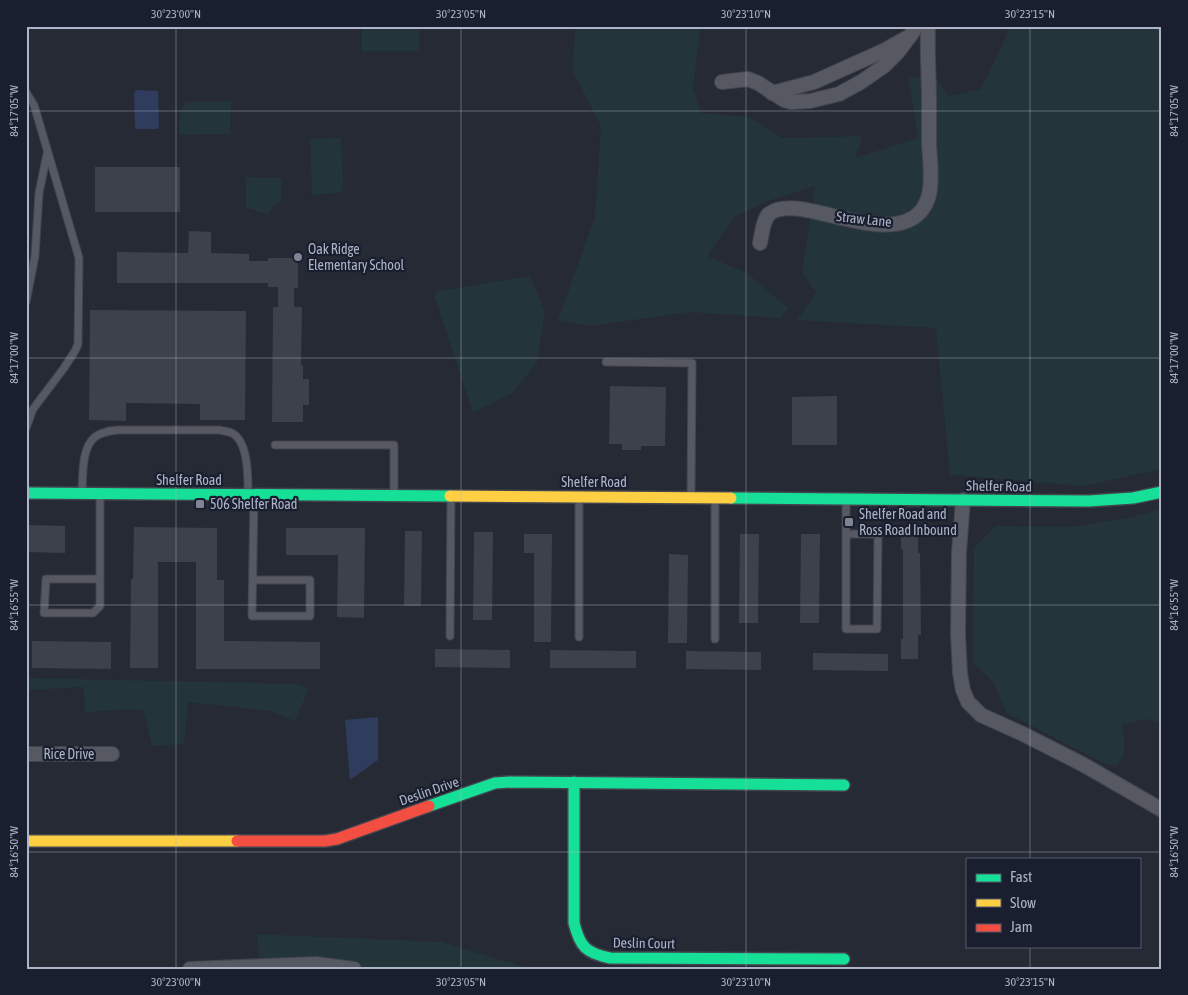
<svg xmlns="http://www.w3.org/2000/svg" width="1188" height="995" font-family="'Asap Condensed',sans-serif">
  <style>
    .green { fill: #23343a }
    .water { fill: #2f3c5d }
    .building { fill: #3d414b }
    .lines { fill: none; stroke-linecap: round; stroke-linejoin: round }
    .lane-casing { stroke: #42454d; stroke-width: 9 }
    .street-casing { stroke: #42454d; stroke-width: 16 }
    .fast-casing { stroke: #42454d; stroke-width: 14 }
    .slow-casing { stroke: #42454d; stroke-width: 14 }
    .jam-casing { stroke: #42454d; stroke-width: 14 }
    .lane { stroke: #565862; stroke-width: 7 }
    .street { stroke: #565862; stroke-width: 14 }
    .fast { stroke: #16e098; stroke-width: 11 }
    .slow { stroke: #ffcf43; stroke-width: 11 }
    .jam { stroke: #f24e42; stroke-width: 11 }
    .ticks { fill: none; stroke: #aeb4c7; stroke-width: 1; stroke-opacity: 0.45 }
    .poi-dot { fill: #7e8494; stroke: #191f2f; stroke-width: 2 }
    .labels { text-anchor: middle; stroke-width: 4.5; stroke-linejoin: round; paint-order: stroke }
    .street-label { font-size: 14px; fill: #aeb4c7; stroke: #191f2f }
    .poi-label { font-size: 14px; fill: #aeb4c7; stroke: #191f2f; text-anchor: start }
    .neatline { fill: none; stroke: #aeb4c7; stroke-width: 2 }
    .ticks-label { font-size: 12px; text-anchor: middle; fill: #aeb4c7 }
  </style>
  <rect width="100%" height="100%" fill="#262a34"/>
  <!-- green -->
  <g class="green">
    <rect x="362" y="26" width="57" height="25"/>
    <path d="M575,26H704L700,31L693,89L701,113L750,117L782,138L862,136L855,158L918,138L909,78L935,77L949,96L981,89L1007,35V26H1162V469L1083,486L950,475L936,328L797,320L816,293L802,272L815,186L771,200L735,216L707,256L747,273L788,308L781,318L690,312L591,326L558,320L595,217L601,126L573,71Z"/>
    <path d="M231,101L230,134L179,135L180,111L186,102Z"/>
    <path d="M339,138L341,139L343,183L342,190L340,192L314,195L312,194L310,139Z"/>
    <path d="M246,177L282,178L281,203L278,202L267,214L246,208Z"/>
    <path d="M530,276L545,311L537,363L512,393L473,413L435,297L438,291Z"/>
    <path d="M1162,509V723L1146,719L1122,725C1124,741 1127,751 1118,765H1107L1007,713L993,682L973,663L974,548L996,526L1071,527L1127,518Z"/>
    <path d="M26,678L299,684L309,689L295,721L271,711L188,702L184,744L152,746L143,710L124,709L85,713L84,687L26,690Z"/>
    <path d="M257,934L441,942L531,969H257L259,957Z"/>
  </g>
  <!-- water -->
  <g class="water">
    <path d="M136,90L158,91L159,126L157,129H137L135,128L134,93Z"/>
    <path d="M378,717V760L350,780L345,720Z"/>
  </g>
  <!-- building -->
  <g class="building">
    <rect x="95" y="167" width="85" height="45"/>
    <path d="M189,231L211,232V253L249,254V261H268V258H298V288H294V307H302L301,365H303V379H309V405H303V422H272L273,307H278V287H268V283H117V252L188,253Z"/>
    <path d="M90,310L246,311L245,420H200V404L126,403V421L89,420Z"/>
    <path d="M610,386L666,387L665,446H641V450H622V444H609Z"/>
    <path d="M837,396V445H792V397Z"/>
    <path d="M26,525L65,526V553L26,552Z"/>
    <path d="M134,527L217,528V580H224V641L320,642V669H196V562H158V668H130L131,579H133Z"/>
    <path d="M286,528H365L364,618L337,617L338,555H286Z"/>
    <path d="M901,530H918V553H920L921,635H918V659H901V639H903V549H901Z"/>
    <path d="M405,531H422L421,606H404Z"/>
    <path d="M474,532H493L492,620H473Z"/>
    <path d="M524,534H552L551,642H534V553H524Z"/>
    <path d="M740,534H759L758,623H739Z"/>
    <path d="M801,534H820L819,623H800Z"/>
    <path d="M669,554L688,555L687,643H668Z"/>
    <path d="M32,641L111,642V669L32,668Z"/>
    <path d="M435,649L510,650V668L435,667Z"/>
    <path d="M550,650L636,651V668H550Z"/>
    <path d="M686,651L761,652V670L686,669Z"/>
    <path d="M813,653L888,654V671L813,670Z"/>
  </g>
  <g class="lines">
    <!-- lane casing -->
    <g class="lane-casing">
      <g id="lane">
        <path d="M26,92L34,105L79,258L78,344L75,351L64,368L33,409L26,428"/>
        <path d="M26,302L35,256L39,193L47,154"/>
        <path d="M606,362L692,363L691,498"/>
        <path d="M275,445H394V494"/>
        <path d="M82,493C83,477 81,448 95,437C101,432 110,431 118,430H220C224,431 229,432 232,433C249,442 248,479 248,495"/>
        <path d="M100,494V606L93,613H44L46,579H100"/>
        <path d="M846,500V629H877L878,534H846"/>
        <path d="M253,580H310V616H252L254,495"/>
        <path d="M450,636L451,496"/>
        <path d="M579,637V497"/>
        <path d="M715,639V499"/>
      </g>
    </g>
    <!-- street casing -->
    <g class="street-casing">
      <g id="street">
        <path d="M722,82L748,79L758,83L784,100L791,102L810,101L839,94L861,82L884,66L898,52L910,36"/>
        <path d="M772,93L814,82L883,51L910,36L917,26"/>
        <path d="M760,243C762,234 763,220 769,214C796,192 874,242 913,218C923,212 929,200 930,189C932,174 930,159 929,144C929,130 929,116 929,102C929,77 927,52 928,26"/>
        <path d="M963,500L959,552L958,635L960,673L963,690L968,702L981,715L1023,734L1084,765L1162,810"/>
        <path d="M26,754H112"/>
        <path d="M190,969L316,964L354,969"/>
      </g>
    </g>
    <!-- fast casing -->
    <g class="fast-casing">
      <g id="fast">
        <path d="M26,493L450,496"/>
        <path d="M731,498L1089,501L1133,498L1162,492"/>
        <path d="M574,782V923C580,947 586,953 610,958L844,959"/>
        <path d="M429,806L495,783L510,782L844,785"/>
      </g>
    </g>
    <!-- slow casing -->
    <g class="slow-casing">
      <g id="slow">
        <path d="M450,496L731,498"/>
        <path d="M26,841H237"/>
      </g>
    </g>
    <!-- jam casing -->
    <g class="jam-casing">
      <path id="jam" d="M237,841H325L337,839L429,806"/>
    </g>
    <!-- lane -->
    <use href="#lane" class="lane"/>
    <!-- street -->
    <use href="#street" class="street"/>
    <!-- fast -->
    <use href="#fast" class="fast"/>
    <!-- slow -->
    <use href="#slow" class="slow"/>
    <!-- jam -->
    <use href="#jam" class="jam"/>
  </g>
  <!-- ticks -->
  <path class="ticks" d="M176,26V969M461,26V969M746,26V969M1030,26V859M26,111H1162M26,358H1162M26,605H1162M26,852H1162M1030,946V969"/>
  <!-- markers -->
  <g class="poi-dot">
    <circle cx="298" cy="257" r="5"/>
    <rect x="195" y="499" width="10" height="10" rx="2.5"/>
    <rect x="844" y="517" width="10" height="10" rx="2.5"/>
  </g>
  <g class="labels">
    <!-- street labels -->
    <g class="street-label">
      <text transform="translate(864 219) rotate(6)" y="5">Straw Lane</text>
      <text x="189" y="485">Shelfer Road</text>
      <text x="594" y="487">Shelfer Road</text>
      <text transform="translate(999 486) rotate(1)" y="5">Shelfer Road</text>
      <text x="69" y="759">Rice Drive</text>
      <text transform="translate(429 791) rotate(-19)" y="5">Deslin Drive</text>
      <text transform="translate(644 943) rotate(1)" y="5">Deslin Court</text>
    </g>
    <!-- poi labels -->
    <g class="poi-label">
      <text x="308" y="254">Oak Ridge<tspan x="308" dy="16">Elementary School</tspan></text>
      <text x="210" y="509">506 Shelfer Road</text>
      <text x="859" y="519">Shelfer Road and<tspan x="859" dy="16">Ross Road Inbound</tspan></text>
    </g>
  </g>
  <!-- border -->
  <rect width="1188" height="995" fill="none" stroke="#191f2f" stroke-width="55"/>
  <!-- legend -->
  <rect x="966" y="858" width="175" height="90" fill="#191f2f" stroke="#555b6c"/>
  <rect x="976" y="874" width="25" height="8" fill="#16e098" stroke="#555b6c"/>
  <text x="1010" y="882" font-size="15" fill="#aeb4c7">Fast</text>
  <rect x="976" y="899" width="25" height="8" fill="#ffcf43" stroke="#555b6c"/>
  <text x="1010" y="908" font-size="15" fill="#aeb4c7">Slow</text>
  <rect x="976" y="924" width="25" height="8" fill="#f24e42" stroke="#555b6c"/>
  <text x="1010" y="932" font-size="15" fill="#aeb4c7">Jam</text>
  <rect x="28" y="28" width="1132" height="940" class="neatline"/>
  <g class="ticks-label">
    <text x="176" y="18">30°23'00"N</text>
    <text x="461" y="18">30°23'05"N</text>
    <text x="746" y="18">30°23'10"N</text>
    <text x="1030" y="18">30°23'15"N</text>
    <text transform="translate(1174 111) rotate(-90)" y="4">84°17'05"W</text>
    <text transform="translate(14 111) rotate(-90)" y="4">84°17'05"W</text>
    <text transform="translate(1174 358) rotate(-90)" y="4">84°17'00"W</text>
    <text transform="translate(14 358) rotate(-90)" y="4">84°17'00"W</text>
    <text transform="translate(1174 605) rotate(-90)" y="4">84°16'55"W</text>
    <text transform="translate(14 605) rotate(-90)" y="4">84°16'55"W</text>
    <text transform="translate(1174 852) rotate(-90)" y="4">84°16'50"W</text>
    <text transform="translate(14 852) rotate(-90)" y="4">84°16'50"W</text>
    <text x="176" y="986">30°23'00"N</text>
    <text x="461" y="986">30°23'05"N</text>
    <text x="746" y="986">30°23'10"N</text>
    <text x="1030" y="986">30°23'15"N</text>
  </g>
</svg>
